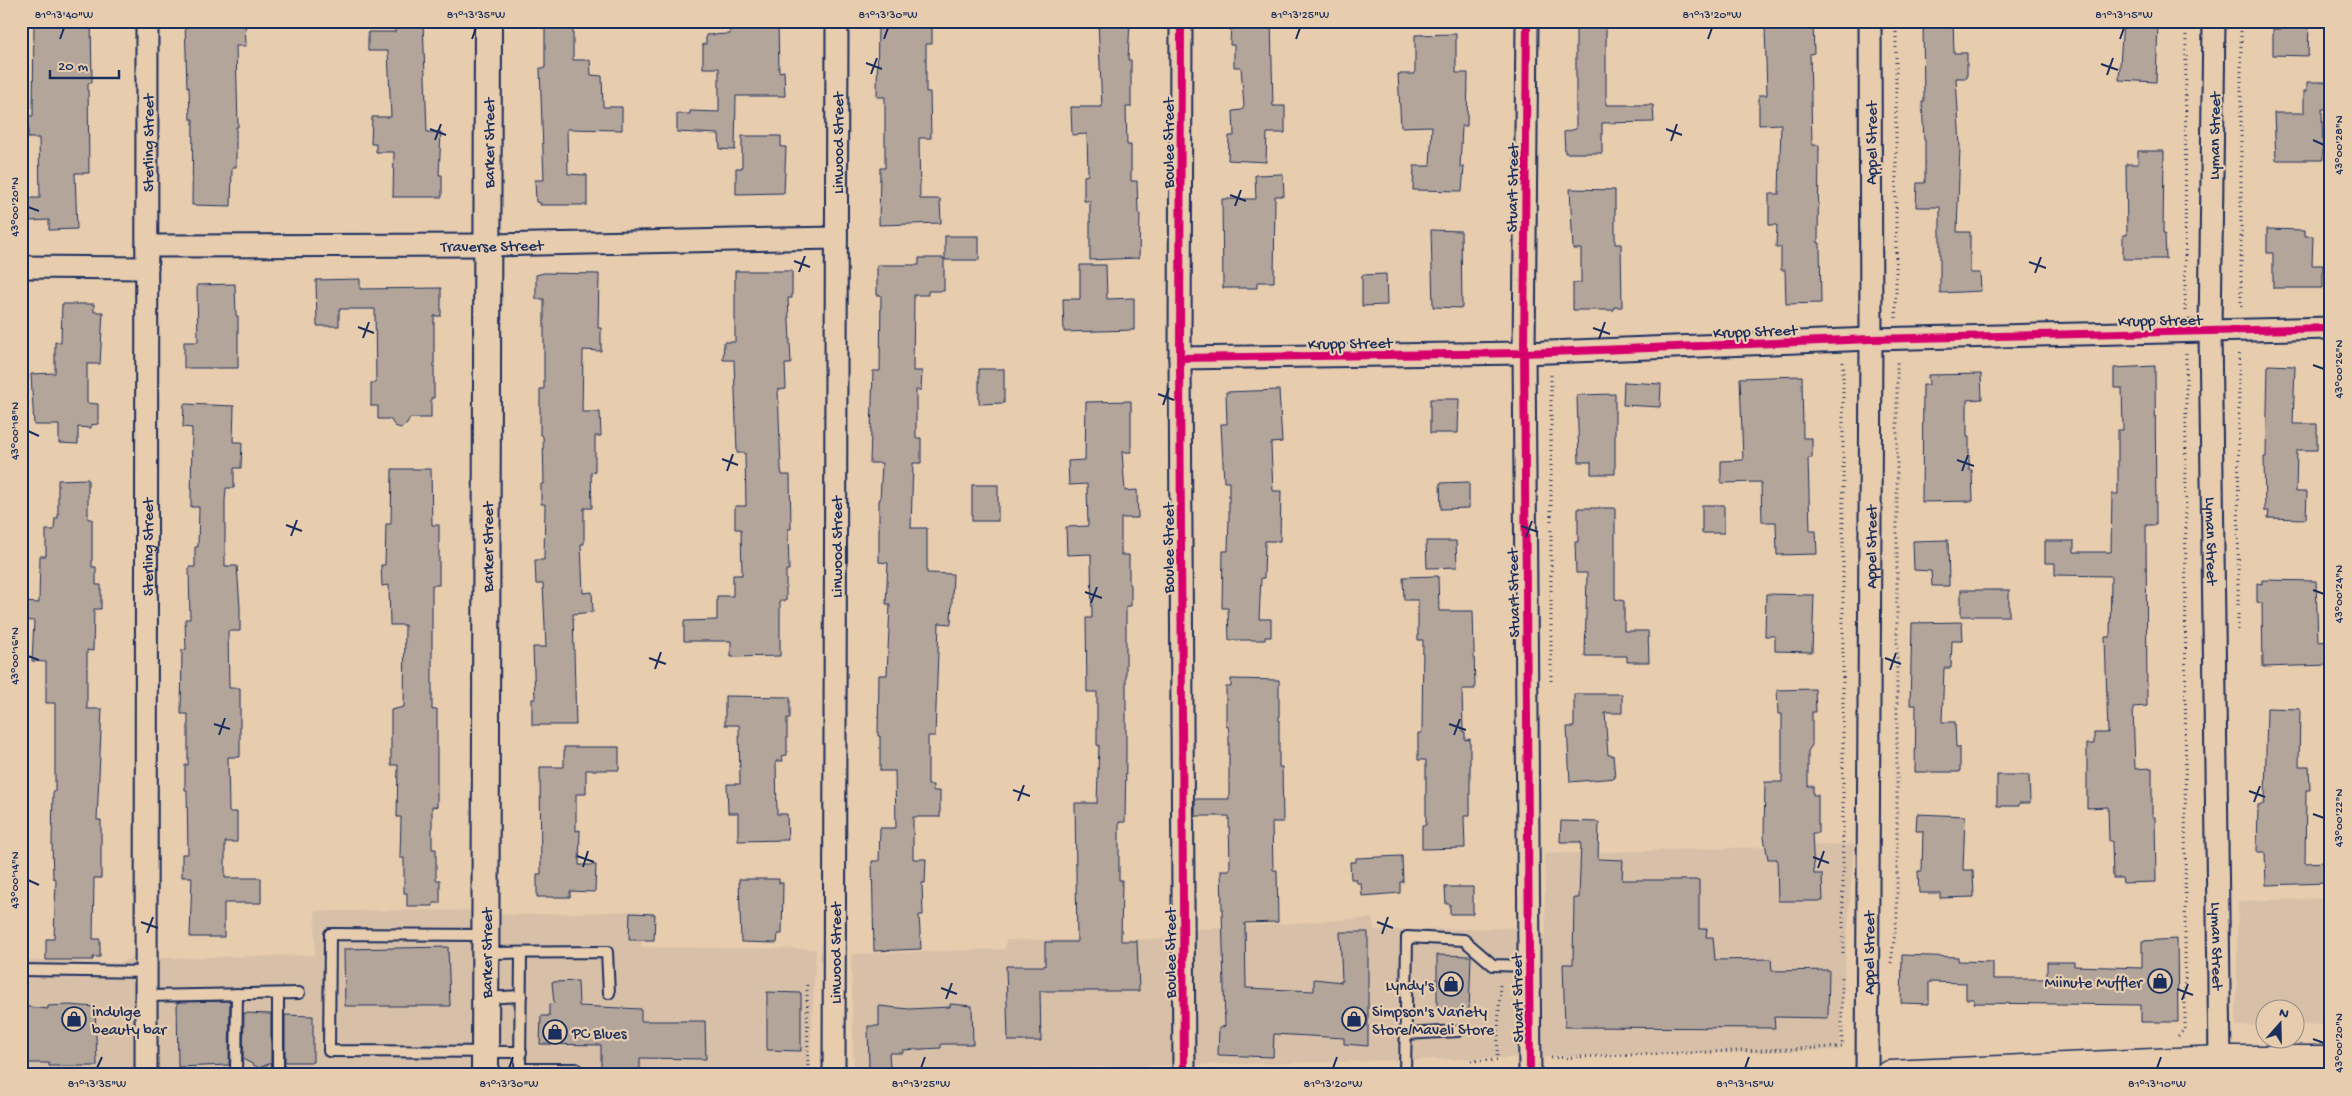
<svg xmlns="http://www.w3.org/2000/svg" width="2352" height="1096" font-family="'Gochi Hand',sans-serif">
  <style>
    .built { fill: #d8c0a8 }
    .building { fill: #b4a59a; stroke: #1b2f5e }
    .lines { fill: none; stroke-linecap: round; stroke-linejoin: round }
    .service-casing { stroke: #1b2f5e; stroke-width: 14 }
    .minor-casing { stroke: #1b2f5e; stroke-width: 25 }
    .tertiary-casing { stroke: #1b2f5e; stroke-width: 30 }
    .secondary-casing { stroke: #1b2f5e; stroke-width: 31 }
    .path { stroke: #1b2f5e; stroke-width: 3; stroke-dasharray: 1 4; stroke-linecap: butt }
    .service { stroke: #e7ccae; stroke-width: 10 }
    .minor { stroke: #e7ccae; stroke-width: 21 }
    .tertiary { stroke: #e7ccae; stroke-width: 26 }
    .secondary { stroke: #e7ccae; stroke-width: 28 }
    .cycleway-casing { stroke: #e7ccae; stroke-width: 11 }
    .cycleway { stroke: #d6006c; stroke-width: 8 }
    .ticks { fill: none; stroke: #1b2f5e; stroke-width: 2 }
    .labels { text-anchor: middle; stroke-width: 4.5; stroke-linejoin: round; paint-order: stroke }
    .street-label { font-size: 16px; fill: #1b2f5e; stroke: #e7ccae }
    .poi-label { font-size: 16px; fill: #1b2f5e; stroke: #e7ccae; text-anchor: start }
    .neatline { fill: none; stroke: #1b2f5e; stroke-width: 2 }
    .ticks-label { font-size: 12px; text-anchor: middle; fill: #1b2f5e }
  </style>
  <rect width="100%" height="100%" fill="#e7ccae"/>
  <filter id="ink" filterUnits="userSpaceOnUse"><feTurbulence type="fractalNoise" baseFrequency=".02" numOctaves="2"/><feDisplacementMap in="SourceGraphic" scale="10" xChannelSelector="R" yChannelSelector="G"/><feConvolveMatrix kernelMatrix="1 2 1 2 8 2 1 2 1" color-interpolation-filters="sRGB"/></filter>
  <g filter="url(#ink)">
    <!-- built -->
    <g class="built">
      <path d="M1854,844L1839,1050L854,1073L851,954L1005,949L1006,940L1165,939L1199,929L1372,918L1374,930L1513,928L1546,935L1544,854Z"/>
      <path d="M2331,898V1025H2295L2294,1008H2264V1025L2236,1026L2238,901Z"/>
      <path d="M478,910L512,915L640,911L642,947L816,949L809,1072L693,1075H21V960L119,963L133,957L171,958L315,955V911Z"/>
    </g>
    <!-- building -->
    <g class="building">
      <path d="M34,21H91L92,83H88L89,173H75L77,229L49,230V220L29,221L28,198H40L39,138H28V116H33Z"/>
      <path d="M185,21H245L246,46H236L238,127H236V167H232L231,206L192,205L193,119H190L189,87H187Z"/>
      <path d="M395,21H423L427,132H441L439,175H442V197H393L394,152H376V144H371L372,117H391L388,51H368V32H395Z"/>
      <path d="M545,21H573V60H590L591,75L602,76L603,107H622V130L567,129L568,174L587,175V205H540L541,203L536,202L535,180H544L540,68H545Z"/>
      <path d="M878,21H932V44H926V92H930L931,138H919L920,199H940L941,223L879,225L880,168H885V97H877Z"/>
      <path d="M1098,21H1130L1128,60H1131V107H1126L1127,145H1131V181H1137L1138,213H1140L1139,258L1090,260V201H1084V176L1088,175L1087,134L1072,135L1071,107H1102Z"/>
      <path d="M1231,21H1271L1273,106H1285V133H1267L1266,162L1228,160L1229,136H1234L1233,111L1242,110L1244,106L1241,67H1234V45H1230Z"/>
      <path d="M1576,21H1606V105H1653L1654,122L1602,123V153H1565L1564,132L1576,129Z"/>
      <path d="M1923,21H1953L1954,53H1967V78H1956L1960,146L1957,232H1970V273H1980L1981,291L1940,293V207H1916L1917,183H1925V140H1924L1922,102H1924Z"/>
      <path d="M2123,21H2158L2156,82L2119,80Z"/>
      <path d="M2281,21H2309L2308,56L2273,55V29H2281Z"/>
      <path d="M778,23L779,72L784,71L785,96H736L735,150L720,149L719,134L677,132V114H690V111L719,112V68H703V44H706V35L730,34V27H741V24Z"/>
      <path d="M1813,24L1814,53L1810,54L1812,145H1819L1818,243H1820L1821,303L1786,304L1785,270H1781V247H1776L1777,225H1769V194H1779L1781,124L1759,125V95H1767L1765,25Z"/>
      <path d="M1456,34V73H1468L1467,126H1462L1460,167H1464L1462,191L1413,190L1414,166H1430L1432,126L1401,127L1398,74H1415V35Z"/>
      <path d="M2307,82H2327V109H2322L2323,160H2276L2274,113H2304V91H2307Z"/>
      <path d="M742,136H781V147H786L784,193L736,194V168H742Z"/>
      <path d="M2138,151H2164L2163,234H2165L2166,259H2123V235H2127L2126,164H2138Z"/>
      <path d="M1283,174L1284,196H1275L1274,282H1257V288H1223L1222,199H1256L1255,175Z"/>
      <path d="M1570,189L1615,190V244H1621L1622,307H1614V310H1573V283H1581V249H1573Z"/>
      <path d="M2267,229L2305,230V236H2313L2312,265H2323V288H2273V253H2267Z"/>
      <path d="M1431,230L1461,231L1462,308L1433,307Z"/>
      <rect x="945" y="236" width="34" height="24"/>
      <path d="M919,258H944V291H928V295H914L913,371H922L921,390H916V438H921V463H913L911,528H927V573L953,574L951,624L939,623L935,736H928V785H933V791H940V817H913V859H926L925,883H922L923,915H919L921,949L874,951L872,861H879L880,828H896L895,771H880V736H878L879,675H887L890,604H886L888,563L879,562V500H880L882,463H870L873,371H880L881,295H877V265H919Z"/>
      <path d="M1080,265H1106L1107,299L1134,298V330L1064,332L1063,299H1080Z"/>
      <path d="M735,271H792V298H788L791,364H785L786,389L778,390L781,469L782,475H790L791,529H788L789,570H786V601H780V656L731,657V641H684V621L717,620V596H733V575H742L741,529H735V506H746L745,453H737L734,360H723L724,342H735Z"/>
      <path d="M544,273L599,274L598,328H601V351L583,350L582,412H600L601,436H595V471L591,472L592,508H584V544H581L583,593L592,592L593,612L573,614L576,725H532V699H535L533,647H546L543,584H536L535,560H544L545,504H541V484H544L543,436L540,434V389H544V299H536V275Z"/>
      <path d="M1386,274L1387,305L1362,306V275Z"/>
      <path d="M360,279V289L441,288V316H434V398H431V418H410L407,424L401,428L395,426L390,419H378V406H371V383H376L375,309H339V326H317L316,280Z"/>
      <path d="M235,284L236,316H238V368H184V342H198L197,285Z"/>
      <path d="M62,304H94V312H103L100,364H87V403L98,404V424L91,425V428L78,427V444L59,443V425H34L31,374L55,373V342L61,343Z"/>
      <path d="M2268,365L2295,366L2293,424H2317V450H2297L2296,492H2307L2306,519L2268,518L2269,511H2265L2264,457H2266Z"/>
      <path d="M2155,366L2156,525H2146L2147,706L2133,707L2135,769L2152,768V817H2155L2156,882L2123,883L2122,878H2113L2112,841H2109L2108,807L2087,808V744H2094V733H2108L2105,637H2110L2111,576L2055,575V563H2045V541H2074V552H2111L2112,494H2118V430H2123L2122,388H2114V368Z"/>
      <path d="M979,369H1004V403L979,404Z"/>
      <path d="M1981,374L1982,399L1967,400V437H1969V470H1972L1973,501L1922,502L1923,385H1929L1928,375Z"/>
      <path d="M1802,376L1803,438H1812V458H1808L1810,531H1816L1817,554L1777,555L1776,522H1762L1761,482L1721,483V461L1743,460L1740,378Z"/>
      <path d="M1624,382L1661,384L1660,407L1623,405Z"/>
      <path d="M1279,390L1282,442L1271,443V446L1273,491H1281L1280,541H1265L1264,578H1261L1259,619H1271V637H1265V640H1229L1228,608H1222L1223,551H1228L1229,518V482H1224L1221,424H1227L1226,392Z"/>
      <path d="M1615,394V474H1591V462H1579L1577,395Z"/>
      <path d="M1430,399H1459L1458,433H1430Z"/>
      <path d="M1131,401V452H1122L1125,491L1137,490L1138,518H1121V555H1129V585H1131V606H1126V759L1125,822H1119V880H1122L1121,941H1137L1139,991H1040L1041,1041H1008L1006,966H1045V942H1077L1075,803H1097L1099,745H1097V692H1087L1086,618H1092L1091,554L1067,555L1066,527L1088,526L1087,484L1069,485L1068,461L1085,460L1086,402Z"/>
      <path d="M184,404L234,406L233,442H242L241,468H234V488H226L225,501V566H237L240,607V631H228L229,688H240V757H228L229,812H237V842H225V878H261V903H224V937H190L192,877H182V854H188L187,790H185V765H188V714H181L182,650H186L185,619H190L189,567H195V547H198L199,507H191L192,428L183,427Z"/>
      <path d="M392,469H431L432,525H439V585H432V710L437,709V807L432,806V849H436V880H440V903H433V906H407V893H404V858H400L401,817H397L398,765H391V710L404,707L405,625H390L389,585L382,586L381,565H385L386,524H391Z"/>
      <path d="M88,479V519H92V567H96V585H101V609H94L93,651L87,650V709H102L97,820H101V878H94L93,939H100V957H93V960H46V939H54L56,879L53,878L52,844L53,792H55V703H46V662L32,661L34,621L22,620V602L39,603L40,556H46V530H54L55,518H58V480Z"/>
      <path d="M1469,482V508L1441,509L1440,483Z"/>
      <rect x="972" y="485" width="26" height="36"/>
      <rect x="1702" y="505" width="22" height="28"/>
      <path d="M1578,508H1615V599L1624,601V631H1648L1649,662H1627V656H1585L1587,573H1576L1575,542H1578Z"/>
      <path d="M1948,540L1949,586H1932L1931,571L1914,570L1913,541Z"/>
      <path d="M1426,541H1456L1457,567L1427,568Z"/>
      <path d="M1438,576L1439,611H1473L1475,689H1462L1463,732H1465V740L1470,739V816H1464L1465,848L1422,849V825H1426V760H1418V733H1422L1423,640H1418V600H1404L1403,577Z"/>
      <path d="M2262,580L2316,581L2318,642L2330,641L2331,665L2263,667L2262,603L2257,602V583L2262,584Z"/>
      <rect x="1961" y="590" width="48" height="26"/>
      <path d="M1766,594L1814,595L1812,652L1775,651V636H1765Z"/>
      <path d="M1962,622L1963,641H1952L1951,668H1944L1942,722H1955L1956,747H1960V772H1915L1916,705H1910L1912,623Z"/>
      <path d="M1231,679L1279,680V767H1282L1283,822H1272L1273,870H1277L1278,922L1245,923L1246,988L1314,991V979L1342,982L1340,932H1368V1046L1344,1044V1038L1274,1034L1273,1057L1218,1055L1219,1028L1225,1026L1221,870H1230L1229,816H1195V799H1229V733L1228,726H1226V687H1231Z"/>
      <path d="M1815,689L1816,712H1812V745L1808,751V786H1813V795H1818V833H1812L1814,874H1822L1823,901H1778L1777,859H1768L1764,837L1765,782H1782V714H1778L1777,690Z"/>
      <path d="M1574,694H1622V713H1605L1608,755H1613L1615,778L1570,782L1567,727H1574Z"/>
      <path d="M725,696L790,697V718H787V755L782,756L783,761H776L777,814H787L788,840L738,841V813H728L727,784H740L739,725H725Z"/>
      <path d="M2267,708L2300,709L2299,766H2309L2310,790H2306L2305,863L2326,862L2327,883L2266,885L2265,852H2257L2258,805L2264,804L2265,799Z"/>
      <path d="M564,747H619V770H586V794H576V831L580,830L579,865H596L595,892L570,891V897H537V874H541L540,767H564Z"/>
      <path d="M1997,775H2029L2030,803H2019V806H1997Z"/>
      <path d="M1917,814L1965,816L1963,870H1973L1974,897L1940,898V893H1919L1918,871H1922L1923,831H1916Z"/>
      <path d="M1561,821L1599,822L1598,859L1623,860L1622,880H1699V929H1707L1706,937H1713L1715,960L1771,959L1772,971L1829,970L1828,1018L1774,1017L1775,1028L1565,1027L1563,964H1573L1574,898H1579L1581,842H1560Z"/>
      <path d="M1402,856L1403,882H1400V893L1362,896L1361,883H1357L1356,879H1351L1350,862H1356V858Z"/>
      <path d="M739,879H779V883H783L782,934H778L777,943L741,942Z"/>
      <path d="M1445,887H1473V914H1450V904H1446Z"/>
      <path d="M630,913L655,914L654,940H629Z"/>
      <path d="M2177,939L2178,1022H2141V1005L1974,1003V999H1966V983L1929,982V1004L1901,1003L1902,955L1958,957V961L1993,962V979H2047V962H2074V966L2142,968V941Z"/>
      <path d="M448,947L450,1006H345L344,949Z"/>
      <path d="M1437,955L1471,956L1469,1011L1437,1010Z"/>
      <path d="M578,981L579,1006L641,1009V1021H705L706,1059L640,1058V1070H601V1045L540,1044L541,1016H549V1004L554,1003L552,982Z"/>
      <path d="M767,992L801,993V1051L767,1050Z"/>
      <path d="M230,1001L229,1065L178,1067L177,1002Z"/>
      <path d="M950,1004L972,1006L973,1044H941V1048L903,1050V1053H889L890,1068H869L868,1026H879V1006L909,1009L950,1007Z"/>
      <path d="M69,1005L95,1007L97,1066H49V1063H21V1006L48,1009V1006Z"/>
      <path d="M244,1013L271,1014V1063L259,1068L243,1059Z"/>
      <path d="M285,1015L313,1016V1062H285Z"/>
    </g>
    <g class="lines">
      <!-- service casing -->
      <g class="service-casing">
        <g id="service">
          <path d="M485,935L330,934L329,1051L521,1052"/>
          <path d="M486,953L607,952L609,993"/>
          <path d="M21,970L147,972"/>
          <path d="M146,996L299,993"/>
          <path d="M485,998L521,996"/>
          <path d="M1406,1034L1458,1031"/>
          <path d="M520,1069H576L577,1075"/>
          <path d="M236,1075L237,994"/>
          <path d="M278,1075V994"/>
          <path d="M512,1075L520,1069L521,953"/>
          <path d="M1405,1075L1407,937L1464,940L1493,965L1529,966"/>
        </g>
      </g>
      <!-- minor casing -->
      <g class="minor-casing">
        <g id="minor">
          <path d="M1181,21L1180,358L1184,1075"/>
          <path d="M1527,21L1524,353L1530,1075"/>
          <path id="s1" d="M2214,21L2210,332L2220,1060"/>
          <path id="s2" d="M147,246L487,245L836,238"/>
          <path d="M21,267L147,268"/>
          <path d="M1180,358L1524,353L1871,339L2331,328"/>
          <path id="s3" d="M146,1075L147,21"/>
          <path id="s4" d="M834,1075L837,21"/>
          <path id="s5" d="M1867,1075L1871,339L1870,21"/>
        </g>
      </g>
      <!-- tertiary casing -->
      <g class="tertiary-casing">
        <g id="tertiary">
          <path id="s6" d="M485,1075L488,21"/>
        </g>
      </g>
      <!-- secondary casing -->
      <g class="secondary-casing">
        <path id="secondary" d="M1890,1075L2220,1060H2331"/>
      </g>
      <!-- path -->
      <g class="path">
        <path d="M2241,21V309"/>
        <path d="M2185,311L2186,21"/>
        <path d="M1896,318V21"/>
        <path d="M2238,630L2239,351"/>
        <path d="M1551,681V372"/>
        <path d="M1843,953V361"/>
        <path d="M1891,963L1897,917V360"/>
        <path d="M807,985L808,1069"/>
        <path d="M2178,1036L2185,1029L2186,353"/>
        <path d="M1551,1058L1842,1047V974"/>
        <path d="M1471,1061L1497,1060L1500,985"/>
      </g>
      <!-- service -->
      <use href="#service" class="service"/>
      <!-- minor -->
      <use href="#minor" class="minor"/>
      <!-- tertiary -->
      <use href="#tertiary" class="tertiary"/>
      <!-- secondary -->
      <use href="#secondary" class="secondary"/>
      <!-- cycleway casing -->
      <g class="cycleway-casing">
        <g id="cycleway">
          <path d="M1181,21L1180,358L1184,1075"/>
          <path d="M1527,21L1524,353L1530,1075"/>
          <path d="M1180,358L1524,353L1871,339L2331,328"/>
        </g>
      </g>
      <!-- cycleway -->
      <use href="#cycleway" class="cycleway"/>
    </g>
  </g>
  <!-- ticks -->
  <path class="ticks" d="M60,39L64,28M472,39L476,28M884,39L888,28M1296,39L1300,28M1708,39L1712,28M2120,39L2124,28M866,63L882,69M2101,64L2118,70M871,74L877,58M2107,75L2113,58M430,129L446,135M1666,129L1682,135M435,140L441,124M2313,140L2324,145M1671,141L1677,124M1230,195L1246,201M1235,206L1241,190M28,207L39,211M794,261L810,267M2029,262L2046,268M799,272L805,256M2035,273L2041,257M358,327L374,333M1593,328L1610,334M363,338L369,322M1599,339L1605,322M2313,365L2324,369M1158,394L1174,400M1163,405L1169,388M28,431L39,436M722,459L738,465M1957,460L1974,466M727,471L733,454M1962,471L1968,455M286,525L302,531M1521,526L1538,532M291,536L297,520M1526,537L1532,521M2313,590L2324,594M1085,592L1102,598M1091,603L1097,587M28,656L39,660M649,658L666,664M1885,658L1901,664M655,669L661,652M1890,670L1896,653M214,724L230,729M1449,724L1466,730M219,735L225,718M1454,735L1460,719M1013,790L1030,796M2249,791L2265,797M1018,801L1024,785M2254,802L2260,786M2313,814L2324,818M577,856L594,862M1813,857L1829,863M583,867L588,851M1818,868L1824,851M28,880L39,885M141,922L158,928M1377,922L1393,928M147,933L153,917M1382,934L1388,917M941,988L957,994M2177,989L2193,995M946,999L952,983M2182,1000L2188,984M2313,1039L2324,1043M97,1068L102,1057M509,1068L513,1057M921,1068L925,1057M1333,1068L1337,1057M1745,1068L1749,1057M2157,1068L2161,1057"/>
  <!-- icons -->
  <defs>
    <g id="shop-ring" transform="scale(1.25)"><circle r="9.5" fill="#e7ccae" stroke="#1b2f5e" stroke-width="1.5"/><path d="M-5-2.5h2.3a2.7 3.5 0 0 1 5.4 0H5L5.5 6h-11ZM-1.5-2.5h3a1.5 2.3 0 0 0-3 0Z" fill="#1b2f5e"/></g>
  </defs>
  <g fill-rule="evenodd">
    <use href="#shop-ring" x="2160" y="981"/>
    <use href="#shop-ring" x="1451" y="984"/>
    <use href="#shop-ring" x="74" y="1019"/>
    <use href="#shop-ring" x="1354" y="1019"/>
    <use href="#shop-ring" x="555" y="1032"/>
  </g>
  <g class="labels">
    <!-- street labels -->
    <g class="street-label">
      <text transform="translate(2213 136) rotate(-89)" y="6">Lyman Street</text>
      <text dy="6" stroke="none"><textPath href="#s3" startOffset="932">Sterling Street</textPath></text>
      <text dy="6" stroke="none"><textPath href="#s6" startOffset="932">Barker Street</textPath></text>
      <text dy="6" stroke="none"><textPath href="#s4" startOffset="932">Linwood Street</textPath></text>
      <text transform="translate(1167 143) rotate(-90)" y="6">Boulee Street</text>
      <text transform="translate(1870 143) rotate(-90)" y="6">Appel Street</text>
      <text transform="translate(1511 188) rotate(-89)" y="6">Stuart Street</text>
      <text dy="6" stroke="none"><textPath href="#s2" startOffset="345">Traverse Street</textPath></text>
      <text transform="translate(2160 319) rotate(-1)" y="6">Krupp Street</text>
      <text transform="translate(1755 330) rotate(-2)" y="6">Krupp Street</text>
      <text transform="translate(1350 342) rotate(-1)" y="6">Krupp Street</text>
      <text dy="6" stroke="none"><textPath href="#s1" startOffset="520">Lyman Street</textPath></text>
      <text dy="6" stroke="none"><textPath href="#s3" startOffset="528">Sterling Street</textPath></text>
      <text dy="6" stroke="none"><textPath href="#s6" startOffset="528">Barker Street</textPath></text>
      <text dy="6" stroke="none"><textPath href="#s4" startOffset="528">Linwood Street</textPath></text>
      <text transform="translate(1167 548) rotate(-90)" y="6">Boulee Street</text>
      <text dy="6" stroke="none"><textPath href="#s5" startOffset="528">Appel Street</textPath></text>
      <text transform="translate(1512 593) rotate(-91)" y="6">Stuart Street</text>
      <text dy="6" stroke="none"><textPath href="#s1" startOffset="925">Lyman Street</textPath></text>
      <text dy="6" stroke="none"><textPath href="#s6" startOffset="122">Barker Street</textPath></text>
      <text dy="6" stroke="none"><textPath href="#s4" startOffset="122">Linwood Street</textPath></text>
      <text transform="translate(1169 953) rotate(-90)" y="6">Boulee Street</text>
      <text dy="6" stroke="none"><textPath href="#s5" startOffset="122">Appel Street</textPath></text>
      <text transform="translate(1516 998) rotate(-91)" y="6">Stuart Street</text>
    </g>
    <!-- poi labels -->
    <g class="poi-label">
      <text x="2142" y="987" text-anchor="end">Miinute Muffler</text>
      <text x="1434" y="990" text-anchor="end">Lyndy's</text>
      <text x="92" y="1016">indulge<tspan x="92" dy="18">beauty bar</tspan></text>
      <text x="1372" y="1016">Simpson's Variety<tspan x="1372" dy="18">Store/Maveli Store</tspan></text>
      <text x="572" y="1038">PC Blues</text>
    </g>
  </g>
  <!-- margin -->
  <rect width="2352" height="1096" fill="none" stroke="#e7ccae" stroke-width="55"/>
  <!-- north arrow -->
  <g transform="translate(2280 1024) rotate(20)"><circle r="24" fill="#e7ccae" stroke="#958d8e"/>
  <path d="M0-4L9 19L0 12L-9 19Z" fill="#1b2f5e"/>
  <text y="-8" font-size="14" font-weight="bold" text-anchor="middle" fill="#1b2f5e">N</text>
  </g>
  <!-- scale -->
  <path d="M50 70v8h69v-8" fill="none" stroke="#1b2f5e" stroke-width="2.5"/>
  <text x="58" y="70" font-size="15" fill="#1b2f5e" stroke="#e7ccae" stroke-width="4" paint-order="stroke">20 m</text>
  <rect x="28" y="28" width="2296" height="1040" class="neatline"/>
  <g class="ticks-label">
    <text x="64" y="18">81°13'40"W</text>
    <text x="476" y="18">81°13'35"W</text>
    <text x="888" y="18">81°13'30"W</text>
    <text x="1300" y="18">81°13'25"W</text>
    <text x="1712" y="18">81°13'20"W</text>
    <text x="2124" y="18">81°13'15"W</text>
    <text transform="translate(2338 145) rotate(-90)" y="4">43°00'28"N</text>
    <text transform="translate(14 207) rotate(-90)" y="4">43°00'20"N</text>
    <text transform="translate(2338 369) rotate(-90)" y="4">43°00'26"N</text>
    <text transform="translate(14 431) rotate(-90)" y="4">43°00'18"N</text>
    <text transform="translate(2338 594) rotate(-90)" y="4">43°00'24"N</text>
    <text transform="translate(14 656) rotate(-90)" y="4">43°00'16"N</text>
    <text transform="translate(2338 818) rotate(-90)" y="4">43°00'22"N</text>
    <text transform="translate(14 880) rotate(-90)" y="4">43°00'14"N</text>
    <text transform="translate(2338 1043) rotate(-90)" y="4">43°00'20"N</text>
    <text x="97" y="1087">81°13'35"W</text>
    <text x="509" y="1087">81°13'30"W</text>
    <text x="921" y="1087">81°13'25"W</text>
    <text x="1333" y="1087">81°13'20"W</text>
    <text x="1745" y="1087">81°13'15"W</text>
    <text x="2157" y="1087">81°13'10"W</text>
  </g>
</svg>
